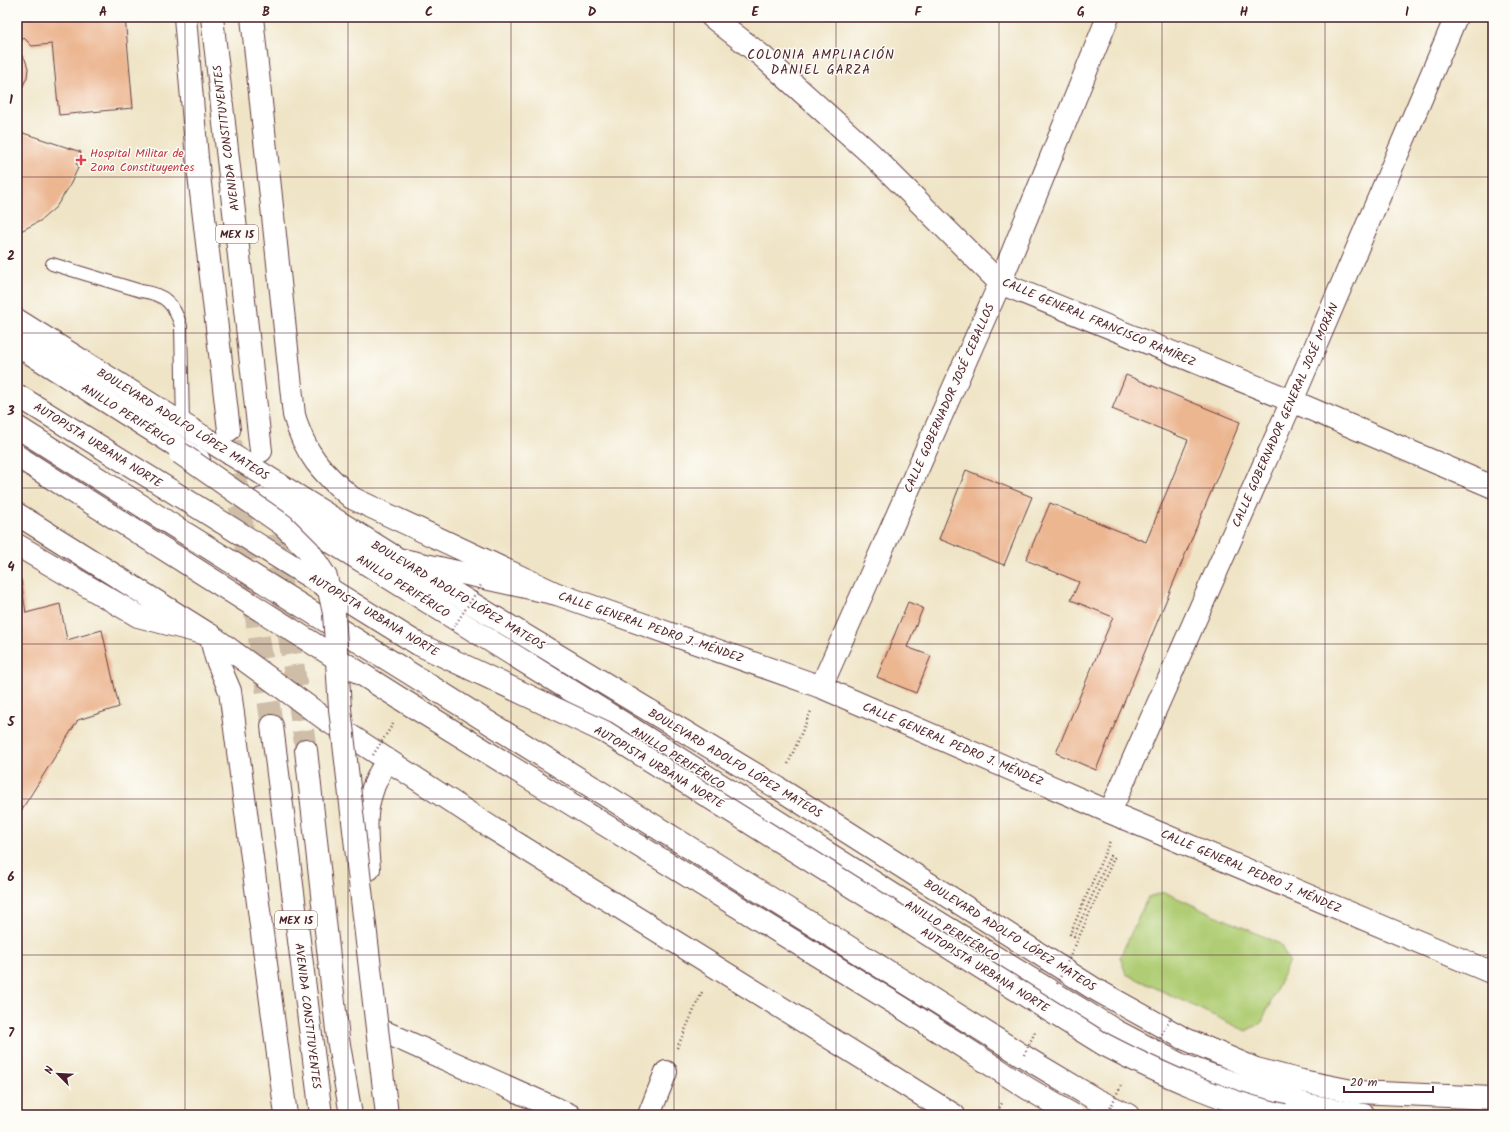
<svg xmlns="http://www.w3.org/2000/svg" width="1510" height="1132" font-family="Kalam,sans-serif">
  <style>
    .pitch { fill: #b0cd74; stroke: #7d7650 }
    .building { fill: #ecb691 }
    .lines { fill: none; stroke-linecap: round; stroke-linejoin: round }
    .primary-tunnel { stroke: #cebda7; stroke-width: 22; stroke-dasharray: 22 11; stroke-linecap: butt }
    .service-casing { stroke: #633d42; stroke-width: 14 }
    .minor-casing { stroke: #633d42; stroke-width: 24 }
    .tertiary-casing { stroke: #633d42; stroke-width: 24 }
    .secondary-casing { stroke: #633d42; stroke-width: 24 }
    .primary-casing { stroke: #633d42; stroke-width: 24 }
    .trunk-casing { stroke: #633d42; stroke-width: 24 }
    .motorway-casing { stroke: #633d42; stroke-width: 24 }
    .path { stroke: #633d42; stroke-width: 2.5; stroke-dasharray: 1 3; stroke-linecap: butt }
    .service { stroke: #fff; stroke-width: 12 }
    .minor { stroke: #fff; stroke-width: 22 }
    .tertiary { stroke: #fff; stroke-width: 22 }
    .secondary { stroke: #fff; stroke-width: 22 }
    .primary { stroke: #fff; stroke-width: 22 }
    .trunk { stroke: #fff; stroke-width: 22 }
    .motorway { stroke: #fff; stroke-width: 22 }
    .motorway-bridge-casing { stroke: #633d42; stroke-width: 24; stroke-linecap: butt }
    .path-bridge { stroke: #633d42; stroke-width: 2.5; stroke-dasharray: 1 3; stroke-linecap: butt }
    .motorway-bridge { stroke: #fff; stroke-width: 22 }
    .grid { fill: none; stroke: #4a1f2b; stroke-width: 1; stroke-opacity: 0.55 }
    .health-dot { fill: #e0444e; stroke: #fdfcf7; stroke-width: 1.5 }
    .labels { text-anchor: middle; stroke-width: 3; stroke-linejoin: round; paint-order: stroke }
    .shield { fill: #fdfcf7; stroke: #806168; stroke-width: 1 }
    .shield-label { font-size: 11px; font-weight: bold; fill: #4a1f2b }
    .street-label { font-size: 12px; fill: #4a1f2b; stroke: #fdfcf7 }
    .health-label { font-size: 12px; fill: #be3a42; stroke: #fdfcf7; text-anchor: start }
    .neighbourhood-label { font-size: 13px; letter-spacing: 1px; fill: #4a1f2b; stroke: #fdfcf7 }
    .neatline { fill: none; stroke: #4a1f2b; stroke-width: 1.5 }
    .grid-label { font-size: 13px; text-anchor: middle; font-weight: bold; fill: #4a1f2b }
  </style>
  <rect width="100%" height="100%" fill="#fdfcf7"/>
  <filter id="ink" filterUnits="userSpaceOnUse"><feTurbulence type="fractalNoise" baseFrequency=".025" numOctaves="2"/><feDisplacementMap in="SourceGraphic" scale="8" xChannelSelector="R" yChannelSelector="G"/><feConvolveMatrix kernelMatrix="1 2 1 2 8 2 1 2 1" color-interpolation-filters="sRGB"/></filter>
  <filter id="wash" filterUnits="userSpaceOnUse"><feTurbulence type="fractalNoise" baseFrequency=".012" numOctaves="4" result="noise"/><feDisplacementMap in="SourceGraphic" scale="16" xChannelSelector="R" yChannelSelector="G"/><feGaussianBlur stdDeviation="0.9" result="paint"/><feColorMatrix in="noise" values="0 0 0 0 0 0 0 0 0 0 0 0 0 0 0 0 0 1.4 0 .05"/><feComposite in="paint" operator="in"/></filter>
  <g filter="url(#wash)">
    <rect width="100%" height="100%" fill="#efe4c6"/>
    <!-- pitch -->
    <path class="pitch" d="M1164,892L1280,944L1289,961L1262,1022L1246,1031L1126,974L1120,957L1148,897Z"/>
    <g id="blocks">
      <!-- building -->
      <g class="building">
        <path d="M17,17H125L133,108L59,115L52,44L32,46L24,38L17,44Z"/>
        <path d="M17,50L25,59L28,68L27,77L22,88L17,93Z"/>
        <path d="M17,131L81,152L76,164L79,166L69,187L56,207L40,221L17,233Z"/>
        <path d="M1126,375L1240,422L1096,770L1056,753L1113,617L1071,600L1079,582L1026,560L1050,503L1146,542L1188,440L1112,409Z"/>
        <path d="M966,470L1032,497L1004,565L939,539Z"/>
        <path d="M21,580L26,613L60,604L67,640L102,630L119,707L78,720L17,817V582Z"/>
        <path d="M908,602L923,608L907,647L931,656L916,693L877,677Z"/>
      </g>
    </g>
  </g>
  <g filter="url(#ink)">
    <use href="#blocks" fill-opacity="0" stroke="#633d42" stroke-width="1"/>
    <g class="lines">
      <!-- primary-tunnel -->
      <g class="primary-tunnel">
        <path d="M230,441L272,726"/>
        <path d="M269,502L306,750"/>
      </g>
      <!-- service casing -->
      <g class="service-casing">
        <path id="service" d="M52,264L141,291C165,294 174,304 181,326L183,425"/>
      </g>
      <!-- minor casing -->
      <g class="minor-casing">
        <g id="minor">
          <path d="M712,17L762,56L872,155L1000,283L1292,401L1493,487"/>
          <path d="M821,687L1000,283L1108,17"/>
          <path d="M387,1033L570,1115"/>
          <path d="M649,1115L666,1072"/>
        </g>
      </g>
      <!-- tertiary casing -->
      <g class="tertiary-casing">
        <g id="tertiary">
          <path d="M403,560L557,594L821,687L1121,817L1493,973"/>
          <path d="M1110,812L1292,401L1456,17"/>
        </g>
      </g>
      <!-- secondary casing -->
      <g class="secondary-casing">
        <g id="secondary">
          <path d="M17,320L398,559L778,788L1093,988L1183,1038L1256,1069L1302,1081L1357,1092L1493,1098"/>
          <path d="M17,514L210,635L328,721L492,828L954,1115"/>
        </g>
      </g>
      <!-- primary casing -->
      <g class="primary-casing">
        <g id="primary">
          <path d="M185,17L197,158L229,430"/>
          <path d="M212,17L261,451"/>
          <path d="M252,17L294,415C304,453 323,474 352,498L557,594"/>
          <path d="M272,726L321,1115"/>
          <path d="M306,750L338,1039L351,1115"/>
        </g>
      </g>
      <!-- trunk casing -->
      <g class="trunk-casing">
        <g id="trunk">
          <path d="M210,635L216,658L230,691L286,1115"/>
          <path d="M369,869C365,824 362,800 387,760"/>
        </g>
      </g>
      <!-- motorway casing -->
      <g class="motorway-casing">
        <g id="motorway">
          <path d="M17,345L199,460"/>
          <path d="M17,427C354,641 694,850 1033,1062L1095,1099L1128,1115"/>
          <path d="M262,499L623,723L892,894L1116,1031L1179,1064L1239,1085L1308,1105L1364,1115"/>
          <path d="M17,545L138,616L210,635"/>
        </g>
      </g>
      <!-- path -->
      <g class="path">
        <path d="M788,764L811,711"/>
        <path d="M1075,946L1114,858L1110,856L1074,936L1070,934L1110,841"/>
        <path d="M677,1048L703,990"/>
      </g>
      <!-- service -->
      <use href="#service" class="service"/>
      <!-- minor -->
      <use href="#minor" class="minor"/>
      <!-- tertiary -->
      <use href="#tertiary" class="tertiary"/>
      <!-- secondary -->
      <use href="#secondary" class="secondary"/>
      <!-- primary -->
      <use href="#primary" class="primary"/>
      <!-- trunk -->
      <use href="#trunk" class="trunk"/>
      <!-- motorway -->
      <use href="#motorway" class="motorway"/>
      <!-- motorway-bridge casing -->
      <g class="motorway-bridge-casing">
        <g id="motorway-bridge">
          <path d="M17,395L418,644L605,732L1103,1044C1161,1074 1220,1101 1284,1115"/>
          <path d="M180,453L283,525L309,551L326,577L334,613L340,709L387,1115"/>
          <path d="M17,456L404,701L904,1009L1027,1088L1073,1115"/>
        </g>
      </g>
      <!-- path-bridge -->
      <g class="path-bridge">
        <path d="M452,630L481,585"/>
        <path d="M373,755L393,724"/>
        <path d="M1057,984L1074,948"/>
        <path d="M1158,1041L1171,1017"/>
        <path d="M1024,1055L1035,1032"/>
        <path d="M996,1115L1002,1103"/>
        <path d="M1107,1115L1122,1083"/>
      </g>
      <!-- motorway-bridge -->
      <use href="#motorway-bridge" class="motorway-bridge"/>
    </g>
  </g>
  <!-- grid -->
  <path class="grid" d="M185,17V1115M348,17V1115M511,17V1115M674,17V1115M836,17V1115M999,17V1115M1162,17V1115M1325,17V1115M17,177H1493M17,333H1493M17,488H1493M17,644H1493M17,799H1493M17,955H1493"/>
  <!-- markers -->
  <path class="health-dot" d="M79 154h4v4h4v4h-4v4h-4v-4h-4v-4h4z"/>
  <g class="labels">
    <!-- shield labels -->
    <g class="shield">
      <rect x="216" y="225" width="42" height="18" rx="3"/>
      <rect x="275" y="911" width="42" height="18" rx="3"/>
    </g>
    <g class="shield-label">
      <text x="237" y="238">MEX 15</text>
      <text x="296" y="924">MEX 15</text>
    </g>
    <!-- street labels -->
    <g class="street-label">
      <text transform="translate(226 138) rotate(-97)" y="4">AVENIDA CONSTITUYENTES</text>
      <text transform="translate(1099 322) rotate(23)" y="4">CALLE GENERAL FRANCISCO RAMÍREZ</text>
      <text transform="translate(949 398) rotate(-66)" y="4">CALLE GOBERNADOR JOSÉ CEBALLOS</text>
      <text transform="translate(128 415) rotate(32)" y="4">ANILLO PERIFÉRICO</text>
      <text transform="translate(1285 415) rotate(-66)" y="4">CALLE GOBERNADOR GENERAL JOSÉ MORÁN</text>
      <text transform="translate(183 424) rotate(32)" y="4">BOULEVARD ADOLFO LÓPEZ MATEOS</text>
      <text transform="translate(98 445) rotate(32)" y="4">AUTOPISTA URBANA NORTE</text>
      <text transform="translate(403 586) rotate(32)" y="4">ANILLO PERIFÉRICO</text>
      <text transform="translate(458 595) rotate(31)" y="4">BOULEVARD ADOLFO LÓPEZ MATEOS</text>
      <text transform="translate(374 615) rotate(31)" y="4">AUTOPISTA URBANA NORTE</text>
      <text transform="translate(651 627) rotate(19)" y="4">CALLE GENERAL PEDRO J. MÉNDEZ</text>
      <text transform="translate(953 744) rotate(23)" y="4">CALLE GENERAL PEDRO J. MÉNDEZ</text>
      <text transform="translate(678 758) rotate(32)" y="4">ANILLO PERIFÉRICO</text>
      <text transform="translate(735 763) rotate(31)" y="4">BOULEVARD ADOLFO LÓPEZ MATEOS</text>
      <text transform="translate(659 767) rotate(31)" y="4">AUTOPISTA URBANA NORTE</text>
      <text transform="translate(1251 871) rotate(23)" y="4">CALLE GENERAL PEDRO J. MÉNDEZ</text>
      <text transform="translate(952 931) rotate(31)" y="4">ANILLO PERIFÉRICO</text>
      <text transform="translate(1010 935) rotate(32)" y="4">BOULEVARD ADOLFO LÓPEZ MATEOS</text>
      <text transform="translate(985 970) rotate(32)" y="4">AUTOPISTA URBANA NORTE</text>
      <text transform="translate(308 1016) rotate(83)" y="4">AVENIDA CONSTITUYENTES</text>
    </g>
    <!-- health labels -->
    <g class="health-label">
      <text x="90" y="157">Hospital Militar de<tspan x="90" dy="14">Zona Constituyentes</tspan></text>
    </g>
    <!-- neighbourhood labels -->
    <g class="neighbourhood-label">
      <text x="821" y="59">COLONIA AMPLIACIÓN<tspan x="821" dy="15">DANIEL GARZA</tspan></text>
    </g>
  </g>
  <!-- margin -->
  <rect width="1510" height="1132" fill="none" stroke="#fdfcf7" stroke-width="44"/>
  <!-- north arrow -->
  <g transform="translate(58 1074) rotate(294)" stroke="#fdfcf7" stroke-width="3" paint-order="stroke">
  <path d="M0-3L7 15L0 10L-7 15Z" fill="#4a1f2b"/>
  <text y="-6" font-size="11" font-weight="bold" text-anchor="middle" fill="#4a1f2b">N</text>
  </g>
  <!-- scale -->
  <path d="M1344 1086v6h89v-6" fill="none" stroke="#4a1f2b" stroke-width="2"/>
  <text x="1350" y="1086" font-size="12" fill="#4a1f2b" stroke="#fdfcf7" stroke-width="3" paint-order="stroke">20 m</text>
  <rect x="22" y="22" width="1466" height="1088" class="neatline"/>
  <g class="grid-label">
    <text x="103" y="16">A</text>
    <text x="266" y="16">B</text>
    <text x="429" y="16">C</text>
    <text x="592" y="16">D</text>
    <text x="755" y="16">E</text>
    <text x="918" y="16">F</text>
    <text x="1081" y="16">G</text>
    <text x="1244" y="16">H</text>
    <text x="1407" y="16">I</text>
    <text x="11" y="104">1</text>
    <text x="11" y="260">2</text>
    <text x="11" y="415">3</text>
    <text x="11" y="571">4</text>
    <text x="11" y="726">5</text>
    <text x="11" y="881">6</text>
    <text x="11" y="1037">7</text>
  </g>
</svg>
